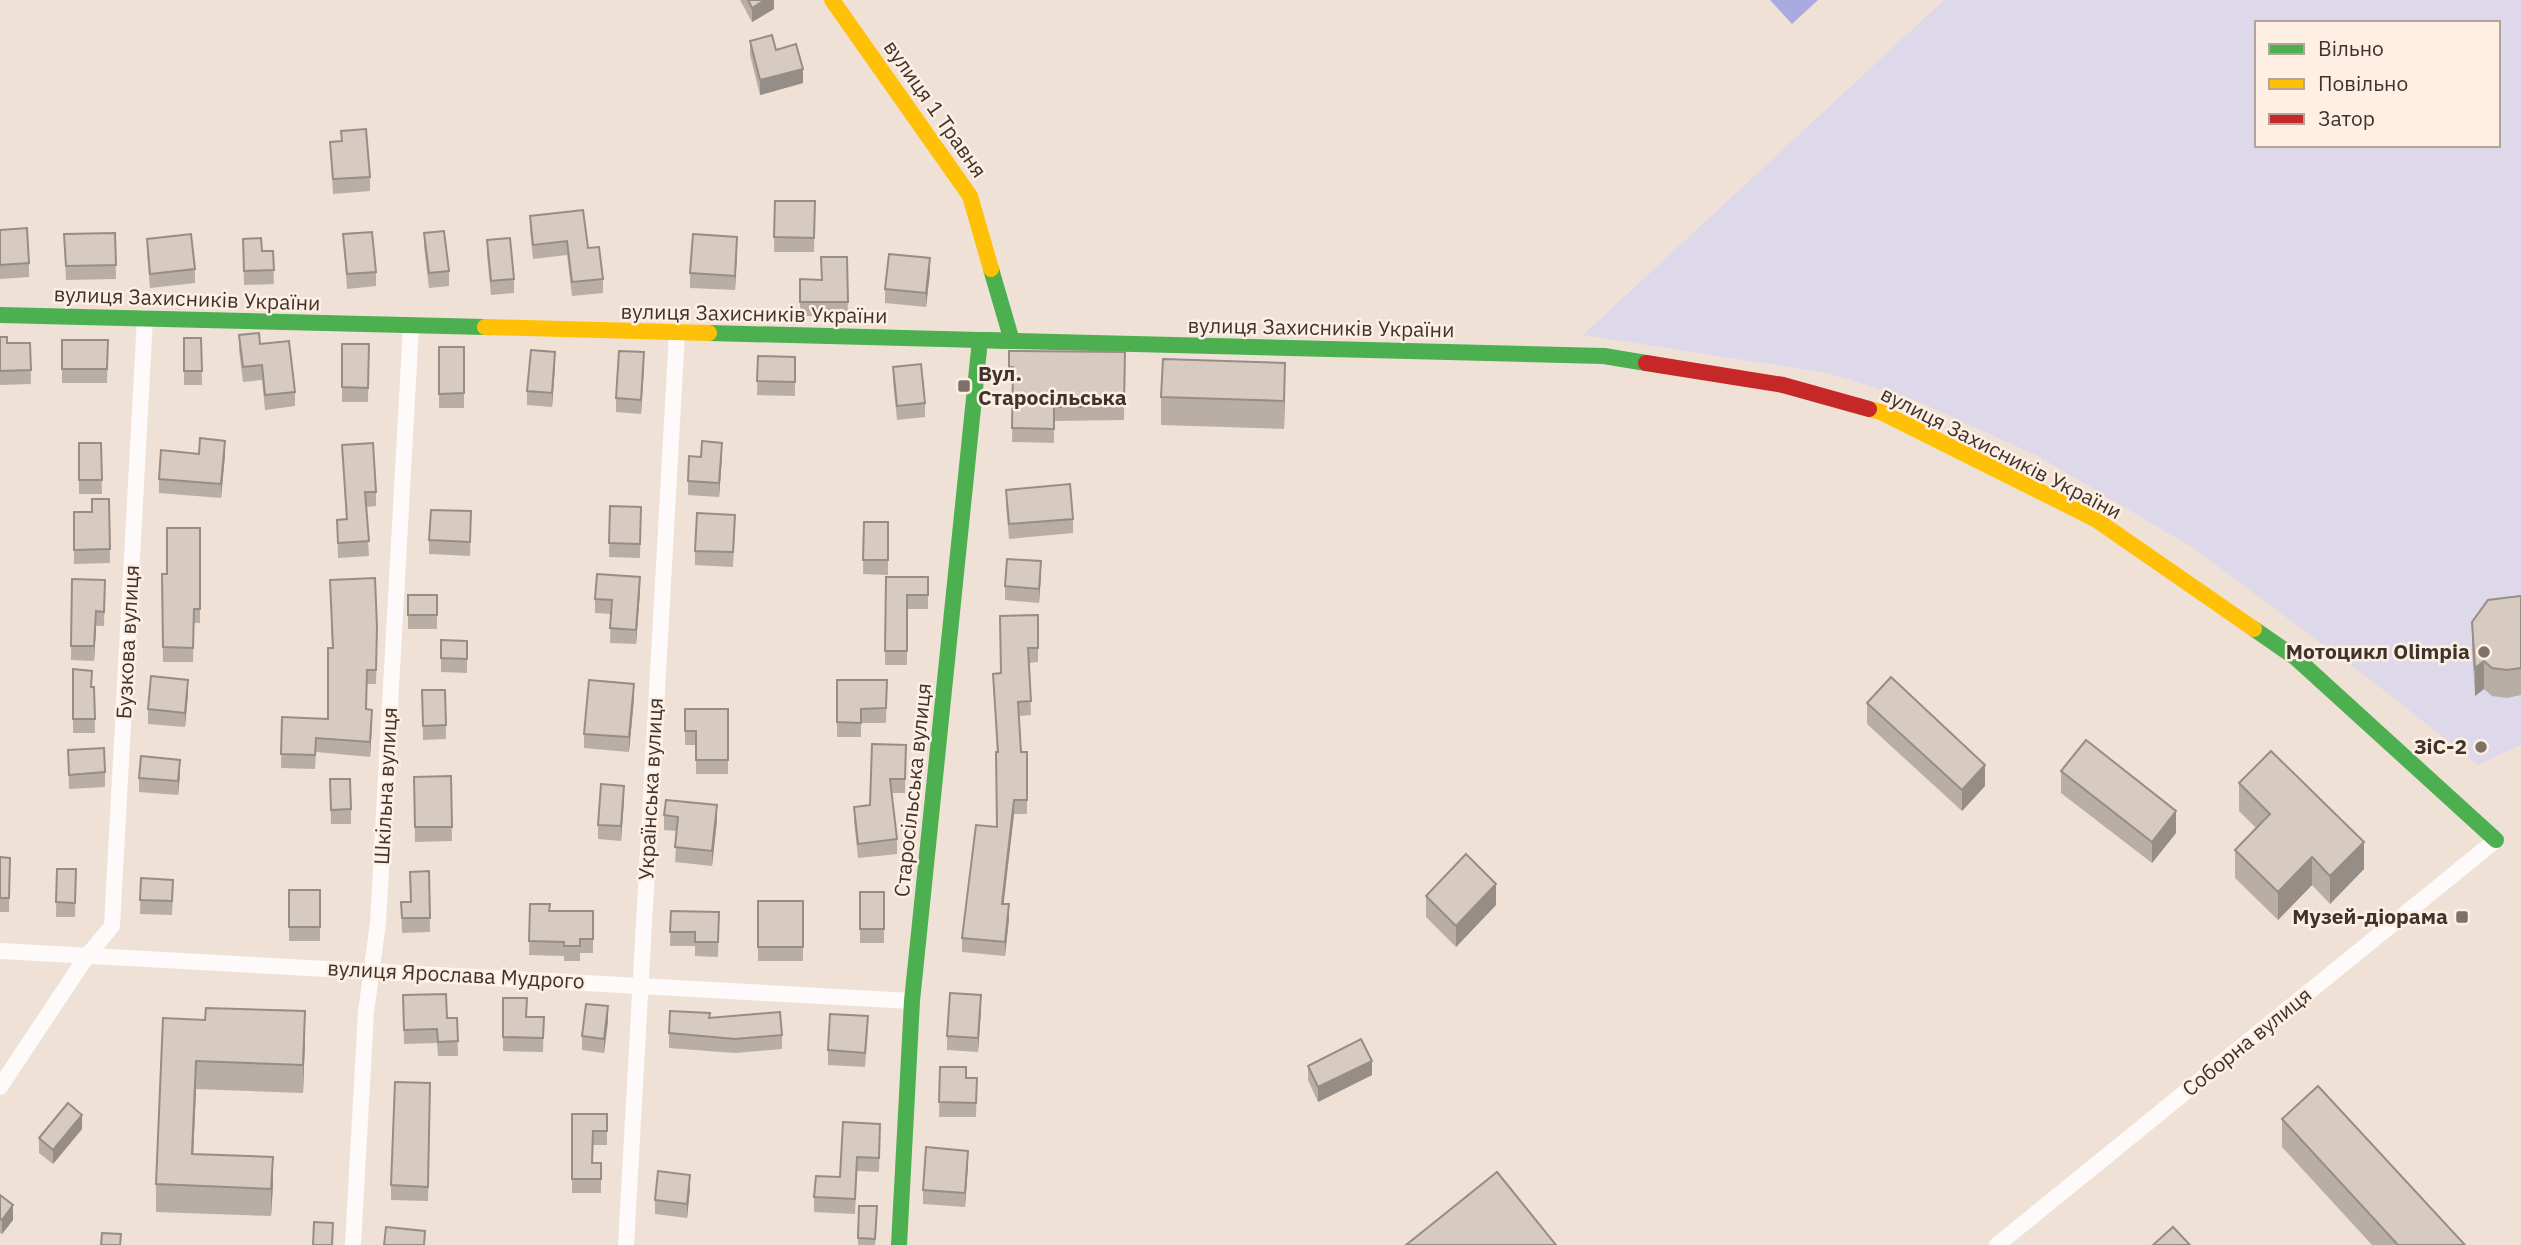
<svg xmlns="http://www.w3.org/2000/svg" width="2521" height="1245" font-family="'IBM Plex Sans',sans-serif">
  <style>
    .green { fill: #ddd9eb; fill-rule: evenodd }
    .water { fill: #a9aade }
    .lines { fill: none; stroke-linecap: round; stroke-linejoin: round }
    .street { stroke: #fdfaf9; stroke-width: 16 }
    .fast { stroke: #4caf50; stroke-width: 16 }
    .slow { stroke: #ffc107; stroke-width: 16 }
    .jam { stroke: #c62828; stroke-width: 16 }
    .wall { fill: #b8aea6 }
    .shaded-wall { fill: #968d87 }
    .building { fill: #d6cac1; stroke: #968d87; stroke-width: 2 }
    .poi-dot { fill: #7d7168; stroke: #ffefe3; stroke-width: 2.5 }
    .labels { text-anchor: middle; stroke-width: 5; stroke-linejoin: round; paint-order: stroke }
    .street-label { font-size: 21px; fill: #3f342d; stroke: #ffefe3 }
    .poi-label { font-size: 21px; font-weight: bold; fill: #3f342d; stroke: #ffefe3; text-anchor: end }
  </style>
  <rect width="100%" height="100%" fill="#f0e1d6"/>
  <!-- green -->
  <path class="green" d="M1944,0H2521V748L2518,746L2478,765L2376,684L2193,548L2038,456L1910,398L1827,373L1583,335ZM2257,23H2498V145H2257Z"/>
  <!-- water -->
  <path class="water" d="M1770,0H1818L1792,24Z"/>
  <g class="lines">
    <!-- street -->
    <g class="street">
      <path d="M0,951L912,1001"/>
      <path d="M0,1087L87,956L112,926L145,318"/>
      <path d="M353,1245L366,1012L378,923L411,326"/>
      <path d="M626,1245L677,333"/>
      <path d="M1997,1245L2496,840"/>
    </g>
    <!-- fast -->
    <g class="fast">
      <path d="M0,315L485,327"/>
      <path d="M709,333L1604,356L1646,363"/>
      <path d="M2254,629L2296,658L2496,840"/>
      <path d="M899,1245L912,1001L980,340L1012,341L991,269"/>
    </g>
    <!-- slow -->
    <g class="slow">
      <path d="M832,0L970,196L991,269"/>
      <path d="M485,327L709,333"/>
      <path d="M1869,409L1881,412L2095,519L2254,629"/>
    </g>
    <!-- jam -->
    <path class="jam" d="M1646,363L1783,385L1869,409"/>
  </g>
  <!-- wall -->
  <g class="wall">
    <path d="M740,0H774V9L752,22Z"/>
    <path d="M750,41L776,50L803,83L760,95L750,55Z"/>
    <path d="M341,131L370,177V191L333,194L330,142L341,141Z"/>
    <path d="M775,201H815L814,252H774Z"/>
    <path d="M530,216L588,248L603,279V293L572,296L567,255L533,259L530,230Z"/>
    <path d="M0,230L29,263V277L0,279Z"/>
    <path d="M115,233L116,279L66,280L64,234Z"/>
    <path d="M424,233L449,271V286L429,288L424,247Z"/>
    <path d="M343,234L376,272V286L347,289Z"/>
    <path d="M147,239L195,269V283L150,288L147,253Z"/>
    <path d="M243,239L262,251H273L274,284L244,285Z"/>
    <path d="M487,240L514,279V293L491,295L487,255Z"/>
    <path d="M737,251L735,290L690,288V273Z"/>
    <path d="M847,257L848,316H800V279L821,280Z"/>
    <path d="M930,272L926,307L885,303V289Z"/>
    <path d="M239,335L260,344L295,392V406L265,410L262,380L243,382L239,350Z"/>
    <path d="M0,337L7,343H30L31,384L0,385Z"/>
    <path d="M184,338H201L202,385H184Z"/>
    <path d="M62,340H108L107,383H62Z"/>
    <path d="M342,344H369L368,402H342Z"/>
    <rect x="439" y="347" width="25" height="61"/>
    <path d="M1009,351L1125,352L1124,420L1054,421V443L1012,442L1013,381H1009Z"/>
    <path d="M758,356L795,357V396L757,395Z"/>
    <path d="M555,366L552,407L527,405V391Z"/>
    <path d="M644,367L641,414L616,412V398Z"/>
    <path d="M893,367L925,403V417L897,420L893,381Z"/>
    <path d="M1285,391L1284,429L1161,425V397Z"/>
    <path d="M79,443H101L102,494H79Z"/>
    <path d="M342,445L376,492V506L366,507L369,556L338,558L337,520L346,519Z"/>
    <path d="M199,454L225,455L221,498L159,493V479Z"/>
    <path d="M701,457H722L719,497L688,495V481Z"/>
    <path d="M1006,490L1073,519V533L1009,539L1006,504Z"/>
    <path d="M109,499L110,563L74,564V512H92Z"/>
    <path d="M610,506L641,507L640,558L609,557Z"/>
    <path d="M864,522H888V575L863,574Z"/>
    <path d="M471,525L470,556L429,554V540Z"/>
    <path d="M200,528V623H194L193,662H163L162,574H167Z"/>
    <path d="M735,529L733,567L695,565V551Z"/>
    <path d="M1041,575L1039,603L1005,600V586Z"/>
    <path d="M886,577H928V609H907V665H885Z"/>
    <path d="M72,579L105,580L104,626H96L94,661L71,660Z"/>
    <path d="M330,580L377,641L376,684H367L366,709L372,724L370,757L316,752L315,769L281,768L282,717L328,719L332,648Z"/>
    <path d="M640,591L636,644L610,643L611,614L595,613V599Z"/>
    <rect x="408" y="595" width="29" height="34"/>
    <path d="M2521,597V695L2507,698L2492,696L2484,689L2475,696L2472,650V622Z"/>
    <path d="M1038,615V662L1029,663L1031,715L1019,716L1021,752H1027V814H1014L1003,904L1009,919L1005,956L962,952V938L997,827V752L993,674L1001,673Z"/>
    <path d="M441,640L467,641V673L441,672Z"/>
    <path d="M73,669L92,687H94L95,733H73Z"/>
    <path d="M837,680H887L886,723H861V737H837Z"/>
    <path d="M422,690H445L446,739L423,740Z"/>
    <path d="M188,694L185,727L148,724V709Z"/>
    <path d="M634,698L629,752L584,748V734Z"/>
    <path d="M1867,703L1985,786L1962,811L1867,724Z"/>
    <path d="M685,709H728V774H696V745H685Z"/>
    <path d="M906,745L905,793H892L897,839V854L858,858L854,821V807L870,805Z"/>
    <path d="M68,750L105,772V787L69,789Z"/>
    <path d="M2061,771L2176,833L2152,863L2061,793Z"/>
    <path d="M180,774L178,795L139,792V778Z"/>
    <path d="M451,776L452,841L415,842L414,777Z"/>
    <path d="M330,779L351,809V824H331Z"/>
    <path d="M2239,783L2364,869L2330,904L2312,885L2278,920L2235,878V850L2256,828L2239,811Z"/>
    <path d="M624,800L621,841L598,839V825Z"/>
    <path d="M664,815L717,820L712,866L675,862L677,831L664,830Z"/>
    <path d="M0,857L10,858L9,912H0Z"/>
    <path d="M57,869H76L75,917H56Z"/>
    <path d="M429,871L430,932L402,933L401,902H410Z"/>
    <path d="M141,878L173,894L172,915L140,914Z"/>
    <rect x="289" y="890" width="31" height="51"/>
    <rect x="860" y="892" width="24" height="51"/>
    <path d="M1426,896L1496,905L1456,947L1426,917Z"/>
    <rect x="758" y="901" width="45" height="60"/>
    <path d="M530,904L549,911H593V953H580V961H564V956L529,955Z"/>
    <path d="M671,911L719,912L718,957L695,956V946H670Z"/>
    <path d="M403,995L447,1018H457L458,1056H438L437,1043L404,1044Z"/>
    <path d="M503,998L527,1017H544L543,1052L503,1051Z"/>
    <path d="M981,1010L978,1052L947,1050V1036Z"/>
    <path d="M163,1018L305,1039L303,1093L196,1089L193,1154L273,1185L271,1216L156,1212V1184Z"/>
    <path d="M710,1018L782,1035V1049L735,1053L669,1048V1033Z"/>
    <path d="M608,1021L604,1053L582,1050V1036Z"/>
    <path d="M868,1030L865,1067L828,1065V1050Z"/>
    <path d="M1308,1066L1372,1075L1318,1102L1308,1080Z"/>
    <path d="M940,1067L966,1078H977L976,1117H939Z"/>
    <path d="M430,1083L428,1201L391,1200V1185Z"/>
    <path d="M572,1114H607V1145H593L592,1163H601V1193H572Z"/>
    <path d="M2282,1119L2465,1245H2372L2282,1147Z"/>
    <path d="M843,1122L880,1138L879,1172L857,1171L855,1214L814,1212V1197L840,1177Z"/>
    <path d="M82,1129L53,1164L39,1153V1138Z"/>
    <path d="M968,1165L965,1207L923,1204V1190Z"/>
    <path d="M690,1189L687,1218L655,1214V1200Z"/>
    <path d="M0,1195L13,1220L2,1234L0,1233Z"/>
    <path d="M859,1206L877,1221L875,1245H858Z"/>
  </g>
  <!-- shaded-wall -->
  <g class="shaded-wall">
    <path d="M765,0H774V9L752,22V8Z"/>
    <path d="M803,69V83L760,95V80Z"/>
    <path d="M737,237V251L735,290V276Z"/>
    <path d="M930,258V272L926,307V293Z"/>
    <path d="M555,352V366L552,407V393Z"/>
    <path d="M644,352V367L641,414V400Z"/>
    <path d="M1285,363V391L1284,429V401Z"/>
    <path d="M225,441V455L221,498V484Z"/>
    <path d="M722,443V457L719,497V483Z"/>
    <path d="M1041,561V575L1039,603V589Z"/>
    <path d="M640,577V591L636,644V630Z"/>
    <path d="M96,611V626L94,661V646Z"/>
    <path d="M2484,661V689L2475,696V668Z"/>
    <path d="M188,680V694L185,727V713Z"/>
    <path d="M634,684V698L629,752V737Z"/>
    <path d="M372,710V724L370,757V742Z"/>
    <path d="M180,760V774L178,795V781Z"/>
    <path d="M1985,765V786L1962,811V790Z"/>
    <path d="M624,786V800L621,841V826Z"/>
    <path d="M1014,800V814L1002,918V904Z"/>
    <path d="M717,805V820L712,866V851Z"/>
    <path d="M2176,811V833L2152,863V842Z"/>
    <path d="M2364,842V869L2330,904V876Z"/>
    <path d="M2312,857V885L2278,920V892Z"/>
    <path d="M1496,884V905L1456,947V926Z"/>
    <path d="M1009,904V919L1005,956V942Z"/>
    <path d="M981,995V1010L978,1052V1038Z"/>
    <path d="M608,1006V1021L604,1053V1039Z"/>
    <path d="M305,1011V1039L303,1093V1065Z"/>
    <path d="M196,1061V1089L192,1182V1154Z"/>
    <path d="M1372,1061V1075L1318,1102V1087Z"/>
    <path d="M82,1115V1129L53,1164V1150Z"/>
    <path d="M968,1151V1165L965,1207V1193Z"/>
    <path d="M273,1157V1185L271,1216V1189Z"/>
    <path d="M690,1175V1189L687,1218V1204Z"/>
    <path d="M13,1205V1220L2,1234V1220Z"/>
  </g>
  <!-- building -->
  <g class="building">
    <path d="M748,0H765L752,8Z"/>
    <path d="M772,35L776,50L796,44L803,69L760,80L750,41Z"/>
    <path d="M366,129L370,177L333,179L330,142L342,141L341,131Z"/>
    <path d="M775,201H815L814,238L774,237Z"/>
    <path d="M583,210L588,248L599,247L603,279L572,282L567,241L533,245L530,216Z"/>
    <path d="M27,228L29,263L0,265V230Z"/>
    <path d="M444,231L449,271L429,273L424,233Z"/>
    <path d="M372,232L376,272L347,274L343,234Z"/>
    <path d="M115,233L116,265L66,266L64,234Z"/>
    <path d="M191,234L195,269L150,274L147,239Z"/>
    <path d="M693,234L737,237L735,276L690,273Z"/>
    <path d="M261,238L262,251H273L274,270L244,271L243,239Z"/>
    <path d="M510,238L514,279L491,281L487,240Z"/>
    <path d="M889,254L930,258L926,293L885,289Z"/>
    <path d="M821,257H847L848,302H800V279L822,280Z"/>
    <path d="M259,333L260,344L289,341L295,392L265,395L262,365L243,367L239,335Z"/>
    <path d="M0,337H7V343H30L31,370L0,371Z"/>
    <path d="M184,338H201L202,371H184Z"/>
    <path d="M62,340H108L107,369H62Z"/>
    <path d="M342,344H369L368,388L342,387Z"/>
    <path d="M439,347H464V393L439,394Z"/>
    <path d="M531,350L555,352L552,393L527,391Z"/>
    <path d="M619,351L644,352L641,400L616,398Z"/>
    <path d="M1009,351L1125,352L1124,406L1054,407V429L1012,428L1013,367H1009Z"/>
    <path d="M758,356L795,357V382L757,381Z"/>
    <path d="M1163,359L1285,363L1284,401L1161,397Z"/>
    <path d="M921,364L925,403L897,406L893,367Z"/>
    <path d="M200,438L225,441L221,484L159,479L161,450L199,454Z"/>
    <path d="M702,441L722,443L719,483L688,481L689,456L701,457Z"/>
    <path d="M79,443H101L102,480H79Z"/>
    <path d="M373,443L376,492H365L369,541L338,543L337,520L347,519L342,445Z"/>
    <path d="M1070,484L1073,519L1009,524L1006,490Z"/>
    <path d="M92,499H109L110,549L74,550V512H92Z"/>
    <path d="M610,506L641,507L640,544L609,543Z"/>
    <path d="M431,510L471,511L470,542L429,540Z"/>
    <path d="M697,513L735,515L733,552L695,551Z"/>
    <path d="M864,522H888V560H863Z"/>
    <path d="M167,528H200V609H194L193,648L163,647L162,574H167Z"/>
    <path d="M1007,559L1041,561L1039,589L1005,586Z"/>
    <path d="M597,574L640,577L636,630L610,628L612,600L595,599Z"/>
    <path d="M886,577H928V595H907V651H885Z"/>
    <path d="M375,578L377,627L376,670H367L366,709L372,710L370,742L316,738L315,755L281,754L282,717L328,719V648H333L330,580Z"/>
    <path d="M72,579L105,580L104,612L96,611L94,646H71Z"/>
    <rect x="408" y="595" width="29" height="20"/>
    <path d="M2520,596L2521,597V668L2507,670L2492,668L2484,661L2475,668L2472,622L2488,600Z"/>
    <path d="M1038,615V648H1028L1031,701L1018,702L1021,752H1027V800H1014L1002,904H1009L1005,942L962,938L976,825L997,827L996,752H998L993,674L1001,673L1000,616Z"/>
    <path d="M441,640L467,641V659L441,658Z"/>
    <path d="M73,669L92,671L91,687H94L95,719H73Z"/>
    <path d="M151,676L188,680L185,713L148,709Z"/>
    <path d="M1891,677L1985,765L1962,790L1867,703Z"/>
    <path d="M589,680L634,684L629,737L584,734Z"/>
    <path d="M837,680H887L886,708L861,709V723L837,722Z"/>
    <path d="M422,690H445L446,725L423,726Z"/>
    <path d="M685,709H728V760H696V731H685Z"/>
    <path d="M2086,740L2176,811L2152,842L2061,771Z"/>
    <path d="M872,744L906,745L905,779H890L897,839L858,844L854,807L870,805Z"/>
    <path d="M104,748L105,772L69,775L68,750Z"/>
    <path d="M2271,751L2364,842L2330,876L2312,857L2278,892L2235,850L2270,814L2239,783Z"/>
    <path d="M141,756L180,760L178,781L139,778Z"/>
    <path d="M451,776L452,827H415L414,777Z"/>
    <path d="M330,779H350L351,809L331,810Z"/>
    <path d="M601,784L624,786L621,826L598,825Z"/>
    <path d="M666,800L717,805L712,851L675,847L678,817L664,815Z"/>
    <path d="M1466,854L1496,884L1456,926L1426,896Z"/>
    <path d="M0,857L10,858L9,898H0Z"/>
    <path d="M57,869H76L75,903L56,902Z"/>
    <path d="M429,871L430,918H402L401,902H411L410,872Z"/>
    <path d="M141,878L173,880L172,901L140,900Z"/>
    <rect x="289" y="890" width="31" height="37"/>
    <rect x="860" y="892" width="24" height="37"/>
    <rect x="758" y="901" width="45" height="46"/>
    <path d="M530,904H550L549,911H593V939H580V946H564V942L529,941Z"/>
    <path d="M671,911L719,912L718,942H695V932H670Z"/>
    <path d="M950,993L981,995L978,1038L947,1036Z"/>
    <path d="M446,994L447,1018H457L458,1041L438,1042L437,1029L404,1030L403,995Z"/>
    <path d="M503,998H527L526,1017H544L543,1038L503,1037Z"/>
    <path d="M586,1004L608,1006L604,1039L582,1036Z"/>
    <path d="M206,1008L305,1011L303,1065L196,1061L192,1154L273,1157L271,1189L156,1184L163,1018L205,1020Z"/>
    <path d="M670,1011L710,1013L709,1018L780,1012L782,1035L735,1039L669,1033Z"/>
    <path d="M830,1014L868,1016L865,1053L828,1050Z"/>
    <path d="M1361,1039L1372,1061L1318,1087L1308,1066Z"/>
    <path d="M940,1067H966V1078H977L976,1103L939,1102Z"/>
    <path d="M395,1082L430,1083L428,1187L391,1185Z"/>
    <path d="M2318,1086L2465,1245H2398L2282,1119Z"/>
    <path d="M68,1103L82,1115L53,1150L39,1138Z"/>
    <path d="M572,1114H607V1131H593L592,1163H601V1179H572Z"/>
    <path d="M843,1122L880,1124L879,1158L857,1157L855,1199L814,1197L816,1176L840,1177Z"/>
    <path d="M926,1147L968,1151L965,1193L923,1190Z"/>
    <path d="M658,1171L690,1175L687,1204L655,1200Z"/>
    <path d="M1497,1172L1556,1245H1406Z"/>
    <path d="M0,1195L13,1205L2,1220L0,1218Z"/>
    <path d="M859,1206H877L875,1239L858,1238Z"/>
    <path d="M314,1222L333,1223L332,1245H313Z"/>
    <path d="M386,1227L425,1231L424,1245H384Z"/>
    <path d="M2173,1227L2190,1245H2153Z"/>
    <path d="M102,1233L121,1234L120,1245H101Z"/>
  </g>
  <!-- markers -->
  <g class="poi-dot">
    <rect x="957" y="379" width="14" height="14" rx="3.5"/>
    <circle cx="2484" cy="652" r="7"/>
    <circle cx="2481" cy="747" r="7"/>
    <rect x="2455" y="910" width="14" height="14" rx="3.5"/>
  </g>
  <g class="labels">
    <!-- street labels -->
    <g class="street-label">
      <text transform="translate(935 109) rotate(55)" y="7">вулиця 1 Травня</text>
      <text transform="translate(187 299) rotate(2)" y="7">вулиця Захисників України</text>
      <text transform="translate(754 314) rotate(1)" y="7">вулиця Захисників України</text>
      <text transform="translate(1321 328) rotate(1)" y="7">вулиця Захисників України</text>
      <text transform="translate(2001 453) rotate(27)" y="7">вулиця Захисників України</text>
      <text transform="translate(128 642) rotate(-87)" y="7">Бузкова вулиця</text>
      <text transform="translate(386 786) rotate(-87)" y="7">Шкільна вулиця</text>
      <text transform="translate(651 789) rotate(-87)" y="7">Українська вулиця</text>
      <text transform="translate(913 790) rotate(-84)" y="7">Старосільська вулиця</text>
      <text transform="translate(456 975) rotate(3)" y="7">вулиця Ярослава Мудрого</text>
      <text transform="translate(2247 1042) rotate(-39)" y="7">Соборна вулиця</text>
    </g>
    <!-- poi labels -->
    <g class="poi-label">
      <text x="978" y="381" text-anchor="start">Вул.<tspan x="978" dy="24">Старосільська</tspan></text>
      <text x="2470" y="659">Мотоцикл Olimpia</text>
      <text x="2467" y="754">ЗіС-2</text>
      <text x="2448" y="924">Музей-діорама</text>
    </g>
  </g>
  <!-- legend -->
  <rect x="2255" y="21" width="245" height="126" fill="#ffefe3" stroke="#b2a49a" stroke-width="2"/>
  <rect x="2269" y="44" width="35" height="10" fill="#4caf50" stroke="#b2a49a" stroke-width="2"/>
  <text x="2318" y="56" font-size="21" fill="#3f342d">Вільно</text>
  <rect x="2269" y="79" width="35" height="10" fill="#ffc107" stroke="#b2a49a" stroke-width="2"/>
  <text x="2318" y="91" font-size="21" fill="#3f342d">Повільно</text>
  <rect x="2269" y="114" width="35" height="10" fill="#c62828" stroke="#b2a49a" stroke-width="2"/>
  <text x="2318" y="126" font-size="21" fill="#3f342d">Затор</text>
</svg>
